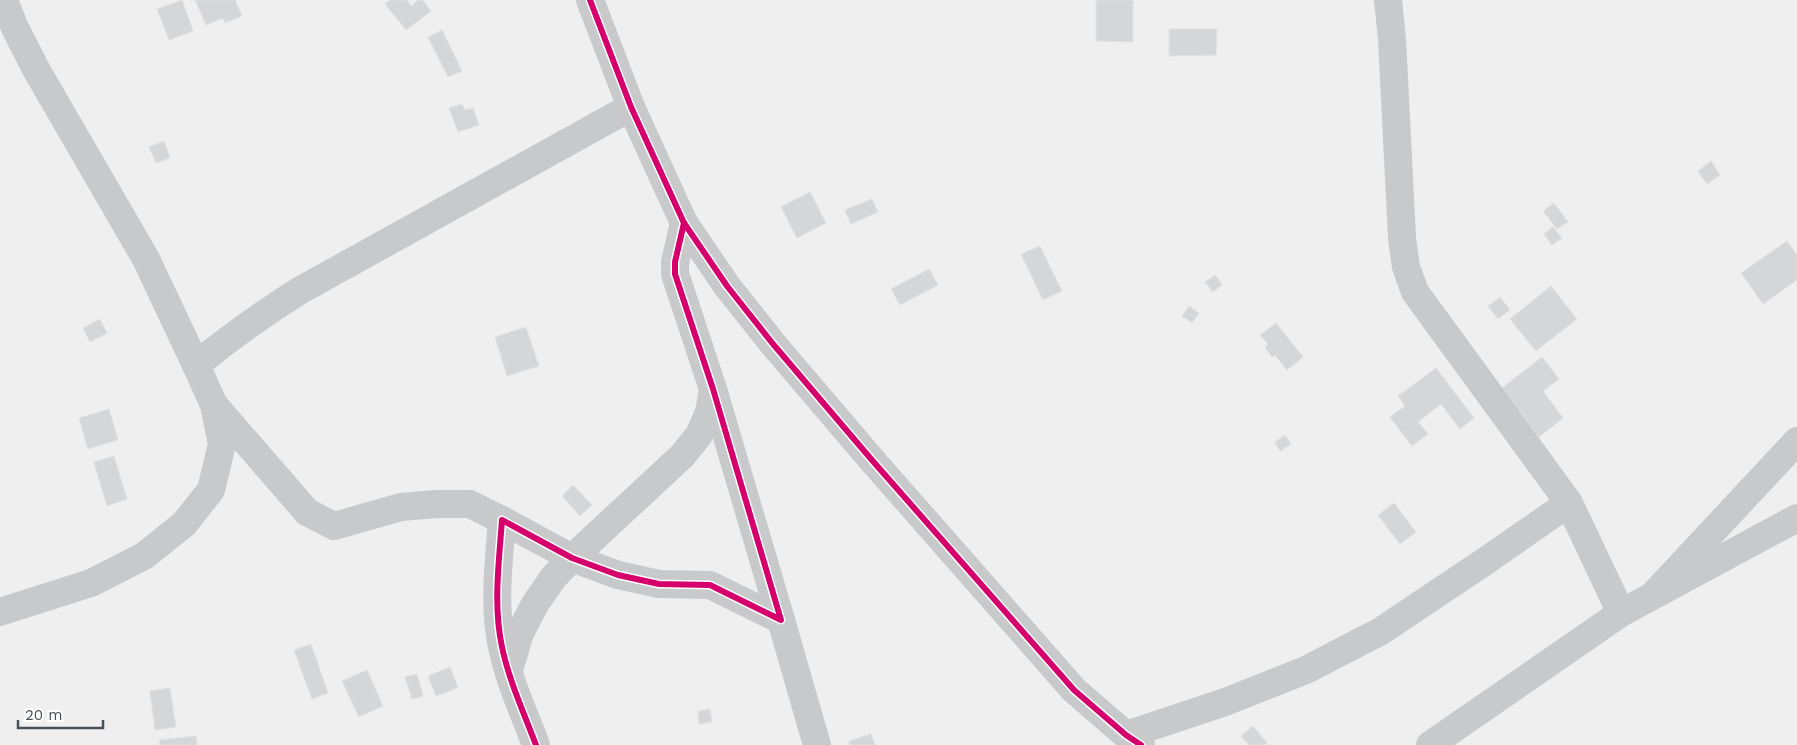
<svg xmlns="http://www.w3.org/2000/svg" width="1797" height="745" font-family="'Work Sans',sans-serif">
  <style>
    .building { fill: #d5d6d8; stroke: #e1e1e2 }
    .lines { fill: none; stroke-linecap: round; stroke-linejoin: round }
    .minor { stroke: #c7c9ca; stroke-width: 28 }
    .tertiary { stroke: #c7c9ca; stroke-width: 28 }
    .cycleway-casing { stroke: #fff; stroke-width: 9 }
    .cycleway { stroke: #d6006c; stroke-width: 6 }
  </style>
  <rect width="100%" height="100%" fill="#efefef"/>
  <!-- building -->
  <g class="building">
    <path d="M182,0L193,31L169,40L157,9Z"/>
    <path d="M195,0H235L242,16L225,23L223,18L206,25Z"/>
    <path d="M390,0H407L411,6L418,0H423L431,11L406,30L385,4Z"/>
    <path d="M1096,0H1133V42L1096,41Z"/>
    <path d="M1169,29H1217L1216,55L1169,56Z"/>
    <path d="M442,30L462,71L448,77L428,37Z"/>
    <path d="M462,104L465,110L473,108L479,125L458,132L449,108Z"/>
    <path d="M164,141L170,158L156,163L149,147Z"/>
    <path d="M1711,161L1720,175L1707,184L1698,171Z"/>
    <path d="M810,192L826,223L797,238L781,207Z"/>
    <path d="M872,199L878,212L851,224L845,210Z"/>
    <path d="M1554,203L1568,222L1557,229L1543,211Z"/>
    <path d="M1553,227L1562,238L1552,245L1544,234Z"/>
    <path d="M1787,241L1797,255V280L1763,304L1741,273Z"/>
    <path d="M1040,246L1062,291L1043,300L1021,254Z"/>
    <path d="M929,269L938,285L900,305L891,289Z"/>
    <path d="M1215,275L1222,285L1213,292L1205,282Z"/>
    <path d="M1551,286L1577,319L1536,351L1510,319Z"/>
    <path d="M1500,297L1510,310L1498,319L1488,306Z"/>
    <path d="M1189,306L1199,313L1192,323L1182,316Z"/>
    <path d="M100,319L107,333L90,342L83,328Z"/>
    <path d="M1276,323L1303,357L1287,370L1275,355L1272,357L1265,347L1268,344L1260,335Z"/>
    <path d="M526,327L539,366L507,376L495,337Z"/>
    <path d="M1542,357L1559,379L1543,391L1563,418L1539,437L1502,388Z"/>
    <path d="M1436,368L1474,418L1460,429L1441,404L1418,422L1428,434L1412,446L1390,417L1405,406L1398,396Z"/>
    <path d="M109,409L118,440L88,449L79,418Z"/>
    <path d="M1285,435L1291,444L1280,451L1275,442Z"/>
    <path d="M114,456L127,499L107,506L94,462Z"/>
    <path d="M573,485L592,505L580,516L562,496Z"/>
    <path d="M1394,503L1416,532L1400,544L1378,515Z"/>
    <path d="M311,644L328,693L312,699L294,650Z"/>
    <path d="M450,667L458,688L436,696L428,676Z"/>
    <path d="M367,670L383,706L359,717L342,681Z"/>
    <path d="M417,674L423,696L412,699L405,677Z"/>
    <path d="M170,688L176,727L155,730L150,691Z"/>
    <path d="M710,709L712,722L699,724L698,711Z"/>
    <path d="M1253,726L1267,743L1264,745H1249L1241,736Z"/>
    <path d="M871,734L875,745H850L849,741Z"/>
    <path d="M196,736L197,745H160L159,740Z"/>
  </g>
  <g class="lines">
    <!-- minor -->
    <g class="minor">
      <path d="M4,0L15,28L37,71L146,259L196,365"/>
      <path d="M590,0L631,107L684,223L727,286L773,344L871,459L1074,690L1126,735L1141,745"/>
      <path d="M1388,0L1392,39L1402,238L1406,267L1415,292L1569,503L1621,613"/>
      <path d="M215,406L307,512L334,526L401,507L436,504H470L502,520"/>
      <path d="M1657,591L1797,441"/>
      <path d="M0,612L91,583L144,556L184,524L211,490L222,444L214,405L196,365C229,338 263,314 299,291L631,107"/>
      <path d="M781,620L817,745"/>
      <path d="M509,670L520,633L535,604L553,578L572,558L682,456L699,435L709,412L713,390"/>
      <path d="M1126,735L1225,702L1306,670L1381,631L1487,560L1569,503"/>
      <path d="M536,745C524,713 509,681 502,647C493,605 499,562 502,520L572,558L618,575L659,584L710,585L781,620L713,389L675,274V262L684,223"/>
    </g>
    <!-- tertiary -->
    <path class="tertiary" d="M1430,745L1621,613L1797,518"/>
    <!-- cycleway casing -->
    <g class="cycleway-casing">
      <g id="cycleway">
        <path d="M590,0L631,107L684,223L727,286L773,344L871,459L1074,690L1126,735L1141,745"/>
        <path d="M536,745C524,713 509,681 502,647C493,605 499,562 502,520L572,558L618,575L659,584L710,585L781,620L713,389L675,274V262L684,223"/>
      </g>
    </g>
    <!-- cycleway -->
    <use href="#cycleway" class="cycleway"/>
  </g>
  <!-- scale -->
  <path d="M18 720v8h85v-8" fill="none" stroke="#485159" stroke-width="2.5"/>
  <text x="25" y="720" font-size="15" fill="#485159" stroke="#ffffff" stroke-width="4" paint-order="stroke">20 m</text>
</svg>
